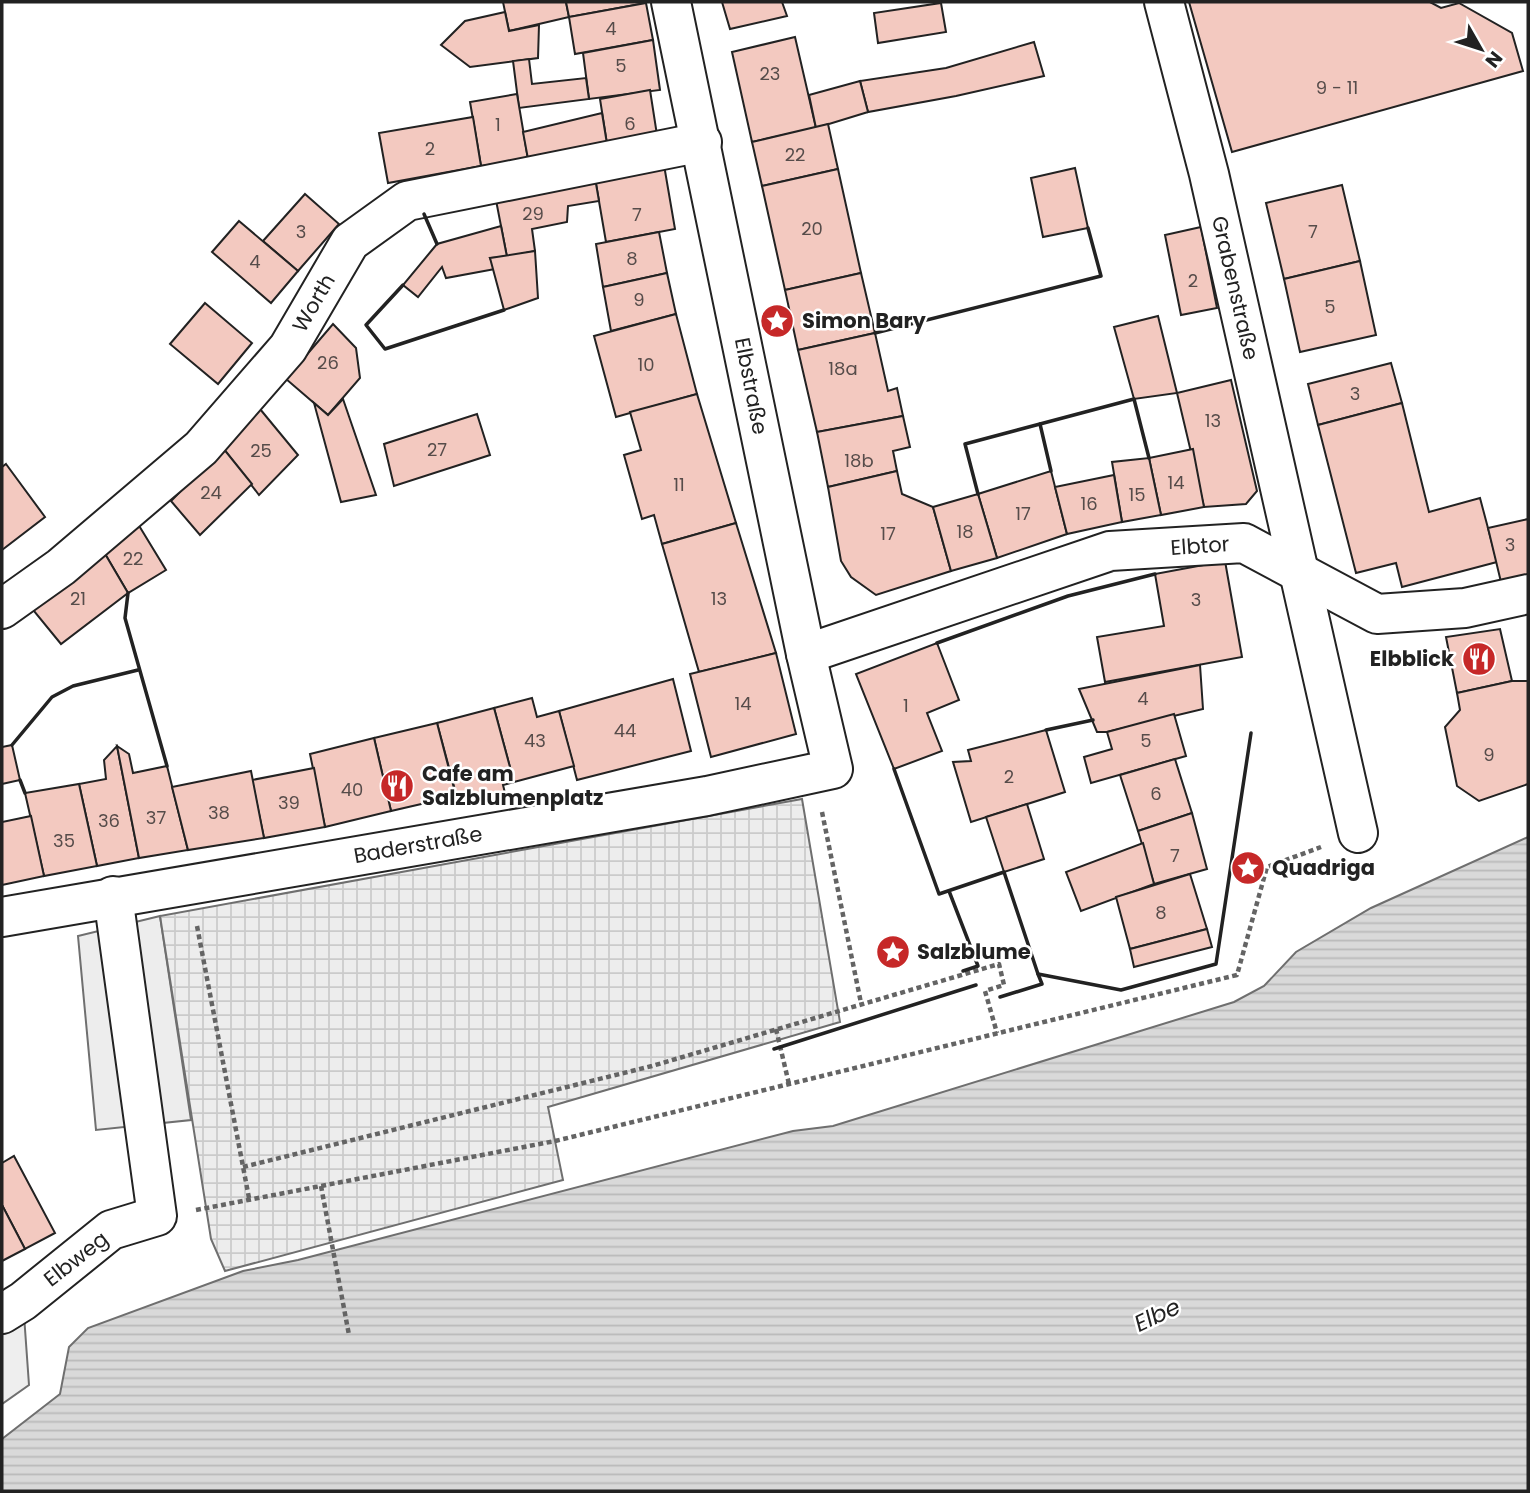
<svg xmlns="http://www.w3.org/2000/svg" width="1530" height="1493" font-family="Poppins,sans-serif">
  <style>
    .green { fill: #eee; stroke: #6f6f6f; stroke-width: 2 }
    .parking { fill: #ededed; stroke: #6f6f6f; stroke-width: 2 }
    .plaza { fill: url(#plaza-grid); stroke: #6f6f6f; stroke-width: 2 }
    .water { fill: url(#water-rules); stroke: #6f6f6f; stroke-width: 2 }
    .building { fill: #f3c9c0; stroke: #222; stroke-width: 2 }
    .lines { fill: none; stroke-linecap: round; stroke-linejoin: round }
    .minor-casing { stroke: #222; stroke-width: 42 }
    .path { stroke: #646464; stroke-width: 4.5; stroke-dasharray: 5 3.5; stroke-linecap: butt }
    .minor { stroke: #fff; stroke-width: 38 }
    .wall { stroke: #222; stroke-width: 3.5 }
    .labels { text-anchor: middle; stroke-width: 5; stroke-linejoin: round; paint-order: stroke }
    .number-label { font-size: 18px; fill: #564c4a }
    .street-label { font-size: 21px; fill: #222; stroke: #fff }
    .poi-label { font-size: 21px; font-weight: bold; fill: #222; stroke: #fff; text-anchor: start }
    .water-label { font-size: 23px; font-style: italic; fill: #222; stroke: #fff }
  </style>
  <defs>
    <pattern id="plaza-grid" width="8" height="8" patternUnits="userSpaceOnUse" patternTransform="scale(1.75)"><rect width="8" height="8" fill="#ededed"/><path d="M0 4h8M4 0v8" fill="none" stroke="#cbcbcb"/></pattern>
    <pattern id="water-rules" width="6" height="5" patternUnits="userSpaceOnUse" patternTransform="scale(1.75)"><rect width="6" height="5" fill="#d9d9d9"/><path d="M0 2.5h6" fill="none" stroke="#bababa"/></pattern>
  </defs>
  <rect width="100%" height="100%" fill="#fff"/>
  <!-- green -->
  <path class="green" d="M23,1301L29,1385L2,1404V1314Z"/>
  <!-- parking -->
  <path class="parking" d="M160,916L191,1120L96,1130L78,936Z"/>
  <!-- plaza -->
  <path class="plaza" d="M802,799L840,1022L548,1107L563,1180L225,1271L211,1239L160,916Z"/>
  <!-- water -->
  <path class="water" d="M1528,837V1491H2V1439L60,1394L69,1347L88,1328L243,1271L298,1260L793,1131L833,1126L1234,1002L1264,986L1296,952L1371,908Z"/>
  <!-- building -->
  <g class="building">
    <path d="M503,2H566L569,17L509,31Z"/>
    <path d="M566,2H646V3L569,17Z"/>
    <path d="M722,2H782L787,16L730,29Z"/>
    <path d="M1189,2H1430L1441,8L1459,3L1512,33L1523,71L1232,152Z"/>
    <path d="M646,3L653,40L575,54L569,17Z"/>
    <path d="M941,3L946,32L878,43L874,13Z"/>
    <path d="M505,12L509,31L539,25L538,58L470,67L441,45L465,21Z"/>
    <path d="M795,37L816,128L752,142L732,52Z"/>
    <path d="M653,40L660,90L589,99L583,53Z"/>
    <path d="M1034,42L1044,76L956,96L868,112L860,81L946,68Z"/>
    <path d="M529,59L532,84L586,78L589,99L519,108L513,61Z"/>
    <path d="M860,81L868,112L816,128L809,95Z"/>
    <path d="M650,90L657,135L607,144L600,99Z"/>
    <path d="M517,94L528,159L481,166L470,102Z"/>
    <path d="M602,113L607,144L528,159L523,132Z"/>
    <path d="M473,117L481,166L388,183L379,133Z"/>
    <path d="M828,124L838,169L762,186L752,142Z"/>
    <path d="M664,165L675,229L606,242L595,178Z"/>
    <path d="M1075,168L1088,228L1043,237L1031,178Z"/>
    <path d="M838,169L861,273L785,290L762,186Z"/>
    <path d="M595,178L599,201L568,206L567,222L532,229L535,251L507,257L495,195Z"/>
    <path d="M1342,185L1360,261L1284,279L1266,203Z"/>
    <path d="M305,194L339,224L298,271L263,241Z"/>
    <path d="M239,221L298,271L271,303L212,252Z"/>
    <path d="M501,226L507,257L490,258L495,269L446,278L442,267L418,297L403,285L437,244Z"/>
    <path d="M1201,227L1217,308L1181,315L1165,235Z"/>
    <path d="M659,232L667,273L603,287L596,244Z"/>
    <path d="M535,251L538,298L504,310L490,258Z"/>
    <path d="M1360,261L1376,335L1300,352L1284,279Z"/>
    <path d="M667,273L676,314L611,331L603,287Z"/>
    <path d="M861,273L875,333L798,350L785,290Z"/>
    <path d="M205,303L252,343L218,384L170,344Z"/>
    <path d="M676,314L697,394L616,417L594,336Z"/>
    <path d="M1158,316L1177,393L1134,399L1114,327Z"/>
    <path d="M333,324L356,348L360,378L328,415L286,379Z"/>
    <path d="M875,333L888,391L897,388L903,416L817,432L798,350Z"/>
    <path d="M1391,363L1402,403L1318,425L1308,384Z"/>
    <path d="M1231,380L1257,491L1246,504L1204,507L1177,393Z"/>
    <path d="M697,394L736,523L662,544L654,515L642,519L624,455L641,450L630,412Z"/>
    <path d="M343,399L376,495L341,502L314,403L328,415Z"/>
    <path d="M1402,403L1429,512L1480,498L1497,562L1402,587L1396,563L1356,573L1318,425Z"/>
    <path d="M260,409L298,455L259,495L223,448Z"/>
    <path d="M477,414L490,455L394,486L384,444Z"/>
    <path d="M903,416L910,447L893,451L897,471L828,487L817,432Z"/>
    <path d="M223,448L252,484L200,535L171,501Z"/>
    <path d="M1193,449L1204,507L1161,515L1149,458Z"/>
    <path d="M1149,458L1161,515L1122,522L1112,462Z"/>
    <path d="M6,464L45,517L2,550V467Z"/>
    <path d="M897,471L902,494L933,507L951,571L876,595L851,577L841,561L828,487Z"/>
    <path d="M1051,471L1067,534L997,558L978,494Z"/>
    <path d="M1114,475L1122,522L1067,534L1055,487Z"/>
    <path d="M978,494L997,558L951,571L933,507Z"/>
    <path d="M1528,519V575L1501,582L1488,528Z"/>
    <path d="M736,523L776,653L699,672L662,544Z"/>
    <path d="M138,524L166,570L128,593L101,547Z"/>
    <path d="M101,547L128,593L61,644L29,605Z"/>
    <path d="M1225,561L1242,657L1105,682L1097,637L1164,626L1155,574Z"/>
    <path d="M1500,629L1512,681L1457,693L1446,637Z"/>
    <path d="M937,643L959,700L927,713L942,751L894,769L856,674Z"/>
    <path d="M776,653L796,734L711,757L690,674Z"/>
    <path d="M1200,665L1203,709L1107,732H1097L1079,689Z"/>
    <path d="M673,679L691,751L577,780L559,711Z"/>
    <path d="M1512,681H1528V784L1479,801L1457,786L1445,727L1460,710L1457,693Z"/>
    <path d="M532,698L537,717L559,711L574,766L514,782L494,708Z"/>
    <path d="M494,708L514,782L503,785L505,793L459,805L437,723Z"/>
    <path d="M1174,714L1186,756L1091,783L1084,757L1112,749L1107,732Z"/>
    <path d="M437,723L456,796L391,811L374,738Z"/>
    <path d="M1046,730L1065,792L971,822L953,762L971,761L968,750Z"/>
    <path d="M374,738L391,811L325,827L310,754Z"/>
    <path d="M12,745L20,780L2,784V747Z"/>
    <path d="M117,746L139,858L97,866L79,784L106,779L104,760Z"/>
    <path d="M117,746L129,754L133,773L167,766L188,850L139,858Z"/>
    <path d="M1175,759L1192,813L1138,831L1120,775Z"/>
    <path d="M314,768L325,827L264,838L252,780Z"/>
    <path d="M251,771L264,838L188,850L172,787Z"/>
    <path d="M79,784L97,866L44,876L25,793Z"/>
    <path d="M1027,804L1044,859L1004,872L986,817Z"/>
    <path d="M1192,813L1207,869L1154,884L1138,831Z"/>
    <path d="M31,816L44,876L2,885V822Z"/>
    <path d="M1143,843L1154,884L1081,911L1066,872Z"/>
    <path d="M1190,874L1207,929L1130,949L1116,897Z"/>
    <path d="M1207,929L1212,947L1134,967L1130,949Z"/>
    <path d="M14,1156L55,1233L25,1249L2,1205V1163Z"/>
    <path d="M2,1205L25,1249L2,1261Z"/>
  </g>
  <g class="lines">
    <!-- minor casing -->
    <g class="minor-casing">
      <g id="minor">
        <path d="M1164,2L1209,174L1358,833"/>
        <path d="M2,609L61,567L201,448L288,348L350,242L407,201L702,142"/>
        <path d="M806,654L1110,551L1244,543L1377,614L1465,608L1528,594"/>
        <path d="M2,917L707,796L833,769L806,654L671,2"/>
        <path d="M2,1314L23,1301L111,1230L157,1216L113,896"/>
      </g>
    </g>
    <!-- path -->
    <g class="path">
      <path d="M822,812L861,1003"/>
      <path d="M197,926L249,1198"/>
      <path d="M776,1029L789,1084"/>
      <path d="M243,1167L652,1066L999,964L1004,985L985,991L997,1033"/>
      <path d="M321,1186L349,1335"/>
      <path d="M196,1210L555,1141L1237,975L1267,867L1321,847"/>
    </g>
    <!-- minor -->
    <use href="#minor" class="minor"/>
    <!-- wall -->
    <g class="wall">
      <path d="M424,214L437,244"/>
      <path d="M403,285L366,325L385,349L504,310"/>
      <path d="M875,333L1101,276L1088,228"/>
      <path d="M1040,424L1051,471"/>
      <path d="M978,494L965,444L1134,399L1149,458"/>
      <path d="M128,593L125,618L167,766"/>
      <path d="M937,643L1068,596L1155,574"/>
      <path d="M1046,730L1093,720"/>
      <path d="M12,745L52,697L73,686L138,670"/>
      <path d="M894,769L939,894L1004,872L1038,974L1121,990L1216,964L1251,733"/>
      <path d="M20,780L25,793"/>
      <path d="M949,891L978,966L963,971"/>
      <path d="M1000,997L1042,984L1038,974"/>
      <path d="M774,1049L976,985"/>
    </g>
  </g>
  <!-- icons -->
  <defs>
    <g id="sight-disc" transform="scale(1.75)"><circle r="9.5" fill="#c62828" stroke="#fff"/><path d="M0-6L1.8-2.2L6-1.7L2.9 1.2L3.7 5.4L0 3.3L-3.7 5.4L-2.9 1.2L-6-1.7L-1.8-2.2Z" fill="#fff"/></g>
    <g id="restaurant-disc" transform="scale(1.75)"><circle r="9.5" fill="#c62828" stroke="#fff"/><path d="M-5-6h1v4h1v-4h1v4h1v-4h1v5L-1.5 .5V6h-2V.5L-5-1ZM5-6V6H3V1.5H1.5Q1.5-4 5-6Z" fill="#fff"/></g>
  </defs>
  <g fill-rule="evenodd">
    <use href="#sight-disc" x="777" y="321"/>
    <use href="#restaurant-disc" x="1479" y="659"/>
    <use href="#restaurant-disc" x="397" y="786"/>
    <use href="#sight-disc" x="1248" y="868"/>
    <use href="#sight-disc" x="893" y="952"/>
  </g>
  <g class="labels">
    <!-- number labels -->
    <g class="number-label">
      <text x="611" y="35">4</text>
      <text x="621" y="72">5</text>
      <text x="770" y="80">23</text>
      <text x="1337" y="94">9 - 11</text>
      <text x="630" y="130">6</text>
      <text x="498" y="131">1</text>
      <text x="430" y="155">2</text>
      <text x="795" y="161">22</text>
      <text x="533" y="220">29</text>
      <text x="637" y="221">7</text>
      <text x="812" y="235">20</text>
      <text x="301" y="238">3</text>
      <text x="1313" y="238">7</text>
      <text x="632" y="265">8</text>
      <text x="255" y="268">4</text>
      <text x="1193" y="287">2</text>
      <text x="639" y="306">9</text>
      <text x="1330" y="313">5</text>
      <text x="328" y="369">26</text>
      <text x="646" y="371">10</text>
      <text x="843" y="375">18a</text>
      <text x="1355" y="400">3</text>
      <text x="1213" y="427">13</text>
      <text x="437" y="456">27</text>
      <text x="261" y="457">25</text>
      <text x="859" y="467">18b</text>
      <text x="1176" y="489">14</text>
      <text x="679" y="491">11</text>
      <text x="211" y="499">24</text>
      <text x="1137" y="501">15</text>
      <text x="1089" y="510">16</text>
      <text x="1023" y="520">17</text>
      <text x="965" y="538">18</text>
      <text x="888" y="540">17</text>
      <text x="1510" y="551">3</text>
      <text x="133" y="565">22</text>
      <text x="78" y="605">21</text>
      <text x="719" y="605">13</text>
      <text x="1196" y="606">3</text>
      <text x="1143" y="705">4</text>
      <text x="743" y="710">14</text>
      <text x="906" y="712">1</text>
      <text x="625" y="737">44</text>
      <text x="535" y="747">43</text>
      <text x="1146" y="747">5</text>
      <text x="1489" y="761">9</text>
      <text x="1009" y="783">2</text>
      <text x="352" y="796">40</text>
      <text x="1156" y="800">6</text>
      <text x="289" y="809">39</text>
      <text x="219" y="819">38</text>
      <text x="156" y="824">37</text>
      <text x="109" y="827">36</text>
      <text x="64" y="847">35</text>
      <text x="1175" y="862">7</text>
      <text x="1161" y="919">8</text>
    </g>
    <!-- street labels -->
    <g class="street-label">
      <text transform="translate(1235 288) rotate(77)" y="7">Grabenstraße</text>
      <text transform="translate(314 303) rotate(-60)" y="7">Worth</text>
      <text transform="translate(751 386) rotate(79)" y="7">Elbstraße</text>
      <text transform="translate(1200 546) rotate(-4)" y="7">Elbtor</text>
      <text transform="translate(418 845) rotate(-10)" y="7">Baderstraße</text>
      <text transform="translate(76 1259) rotate(-38)" y="7">Elbweg</text>
    </g>
    <!-- poi labels -->
    <g class="poi-label">
      <text x="802" y="328">Simon Bary</text>
      <text x="1454" y="666" text-anchor="end">Elbblick</text>
      <text x="422" y="781">Cafe am<tspan x="422" dy="24">Salzblumenplatz</tspan></text>
      <text x="1272" y="875">Quadriga</text>
      <text x="917" y="959">Salzblume</text>
    </g>
    <!-- water labels -->
    <g class="water-label">
      <text transform="translate(1157 1315) rotate(-25)" y="8">Elbe</text>
    </g>
  </g>
  <!-- border -->
  <rect width="1530" height="1493" fill="none" stroke="#222222" stroke-width="7"/>
  <!-- north arrow -->
  <g transform="translate(1481 49) rotate(129)" stroke="#ffffff" stroke-width="5" paint-order="stroke">
  <path d="M0-5L12 26L0 18L-12 26Z" fill="#222222"/>
  <text y="-10" font-size="19" font-weight="bold" text-anchor="middle" fill="#222222">N</text>
  </g>
</svg>
